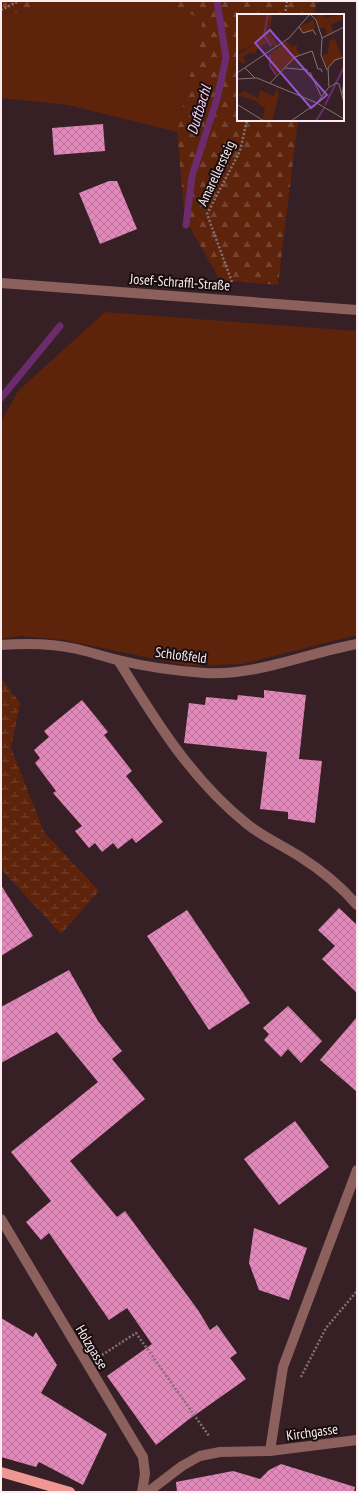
<svg xmlns="http://www.w3.org/2000/svg" width="358" height="1493" font-family="'PT Sans Narrow',sans-serif">
  <style>
    .green { fill: #5d230b }
    .forest { fill: url(#forest-firs) }
    .wetland { fill: url(#wetland-marsh) }
    .lines { fill: none; stroke-linecap: round; stroke-linejoin: round }
    .stream { stroke: #6b2b6c; stroke-width: 7 }
    .building { fill: url(#building-cross-hatch) }
    .path { stroke: #857175; stroke-width: 2.5; stroke-dasharray: 2 2; stroke-linecap: butt }
    .minor { stroke: #8b605d; stroke-width: 10 }
    .major { stroke: #ef9793; stroke-width: 10 }
    .labels { text-anchor: middle; stroke-width: 4; stroke-linejoin: round; paint-order: stroke }
    .street-label { font-size: 14px; fill: #fcecef; stroke: #170d0f }
    .water-label { font-size: 15px; font-style: italic; fill: #f8d3f6; stroke: #170d0f }
    .inset-river { fill: none; stroke: #6b2b6c; stroke-width: 2 }
    .inset-road { fill: none; stroke: #857276; stroke-width: 1 }
    .view { fill: #9552c9; fill-opacity: 0.15; stroke: #9552c9; stroke-width: 2 }
    .inset-edge { fill: none; stroke: #fcecef; stroke-width: 2 }
  </style>
  <defs>
    <pattern id="forest-firs" width="22" height="20" patternUnits="userSpaceOnUse"><rect width="22" height="20" fill="#5d230b"/><path d="M5 1l3.5 6h-7zM16 11l3.5 6h-7z" fill="#75432f"/></pattern>
    <pattern id="wetland-marsh" width="20" height="14" patternUnits="userSpaceOnUse"><rect width="20" height="14" fill="#5d230b"/><path d="M1 5h8M5 5V1M11 12h8M15 12V8" fill="none" stroke="#75432f"/></pattern>
    <pattern id="building-cross-hatch" width="8" height="8" patternUnits="userSpaceOnUse"><rect width="8" height="8" fill="#e288bb"/><path d="M0 0l8 8M0 8l8-8" fill="none" stroke="#b57498"/></pattern>
  </defs>
  <rect width="100%" height="100%" fill="#362025"/>
  <!-- green -->
  <g class="green">
    <path d="M44,1H171V7L203,19L177,132L68,105L1,98V14L38,11Z"/>
    <path d="M105,312L357,331V635L243,664L189,666L64,640L20,636L1,639V422L18,391Z"/>
  </g>
  <!-- forest -->
  <g class="forest">
    <path d="M1,1H44L38,11L1,14Z"/>
    <path d="M171,1H320L316,4L314,15H238V120H298L278,285L220,280L185,219L177,132L203,19L171,7Z"/>
  </g>
  <!-- wetland -->
  <path class="wetland" d="M1,678L20,703L11,748L44,832L99,891L61,934L1,869Z"/>
  <g class="lines">
    <!-- stream -->
    <g class="stream">
      <path d="M186,225L192,176L217,99L226,58L217,1"/>
      <path d="M1,398L60,326"/>
    </g>
  </g>
  <!-- building -->
  <g class="building">
    <path d="M103,124L105,151L54,155L52,128Z"/>
    <path d="M109,181H117L137,229L100,244L79,193Z"/>
    <path d="M264,690L306,695L299,759L322,761L315,823L288,819V812L260,809L267,752L184,743L189,703L205,705L206,697L237,700L238,695L264,698Z"/>
    <path d="M82,700L108,732L104,735L132,771L126,776L163,822L136,843L132,838L118,849L113,843L102,852L95,843L89,848L75,831L82,826L53,793L56,791L35,763L40,758L34,750L49,737L44,731Z"/>
    <path d="M1,885L33,936L1,956Z"/>
    <path d="M339,908L356,924L357,923V993L322,959L335,946L318,930Z"/>
    <path d="M187,910L250,1003L209,1030L147,936Z"/>
    <path d="M69,970L98,1021L122,1051L112,1059L145,1099L70,1161L117,1217L125,1211L198,1310L210,1330L217,1325L237,1353L230,1358L246,1379L188,1420L156,1445L107,1376L152,1344L127,1308L109,1320L49,1233L41,1240L26,1222L51,1201L11,1152L98,1082L57,1032L1,1063V1007Z"/>
    <path d="M288,1006L322,1041L301,1063L288,1049L281,1057L264,1040L269,1034L263,1028Z"/>
    <path d="M357,1017V1092L320,1060Z"/>
    <path d="M295,1121L329,1167L279,1205L244,1159Z"/>
    <path d="M254,1228L307,1248L289,1300L259,1290L249,1263Z"/>
    <path d="M1,1318L33,1337L36,1332L57,1365L41,1393L107,1434L83,1485L39,1462L36,1467L1,1457Z"/>
    <path d="M281,1464L355,1487L354,1492H177L176,1482L233,1471L260,1479L269,1470Z"/>
  </g>
  <g class="lines">
    <!-- path -->
    <g class="path">
      <path d="M1,10L19,1"/>
      <path d="M285,15L287,1"/>
      <path d="M232,282L207,214L240,151L247,120"/>
      <path d="M102,1355L136,1333L209,1436"/>
      <path d="M301,1377L326,1328L357,1291"/>
    </g>
    <!-- minor -->
    <g class="minor">
      <path d="M1,283L357,310"/>
      <path d="M1,645C27,643 51,643 77,649C91,652 104,657 118,660C146,667 176,671 205,673C257,676 307,653 357,644"/>
      <path d="M118,660C155,720 191,779 247,824C263,837 282,845 299,856C321,870 340,885 357,905"/>
      <path d="M1,1219L143,1457L145,1474L142,1492"/>
      <path d="M270,1451L283,1367L357,1170"/>
      <path d="M148,1492L182,1466L200,1456L220,1452L270,1451L357,1440"/>
    </g>
    <!-- major -->
    <path class="major" d="M1,1472L70,1492"/>
  </g>
  <g class="labels">
    <!-- street labels -->
    <g class="street-label">
      <text transform="translate(216 173) rotate(-65)" y="5">Amarellersteig</text>
      <text transform="translate(180 282) rotate(4)" y="5">Josef-Schraffl-Straße</text>
      <text transform="translate(181 655) rotate(7)" y="5">Schloßfeld</text>
      <text transform="translate(92 1347) rotate(59)" y="5">Holzgasse</text>
      <text transform="translate(312 1432) rotate(-8)" y="5">Kirchgasse</text>
    </g>
    <!-- water labels -->
    <g class="water-label">
      <text transform="translate(199 110) rotate(-73)" y="5">Duftbachl</text>
    </g>
  </g>
  <!-- overview -->
  <g transform="translate(237 14)">
    <rect width="107" height="107" fill="#362025"/>
    <path d="M84,0H87L88,4L103,0L106,5L94,11L96,18L90,21L88,13L82,15L77,3ZM76,6L78,15L66,19L63,13ZM20,11L24,13V21L31,28L19,36L18,40L14,38L6,43L9,49L5,50L0,44L2,40L20,28L17,14ZM98,25L105,42L90,54L85,41L91,40L92,27ZM50,27L54,33L62,30L59,34L63,41L39,60L35,57L34,39ZM40,73L42,81L35,107L25,106L28,95L20,88L23,76L37,82Z" fill="#5d230b"/>
    <path d="M0,0H36L32,18L41,31L38,33L31,28L23,21L24,13L20,11L17,14L20,28L0,39ZM8,77L24,86L23,88L0,81Z" fill="#5d230b"/>
    <path class="inset-river" d="M31,0L27,21L34,32M33,41V52L39,61M88,91L107,53M79,107L87,94"/>
    <path class="inset-road" d="M73,0L79,6L85,24L84,41L90,56M62,13L66,19L76,16L79,21M85,24L107,13M8,54L18,64M48,54L71,56M73,58L84,82M0,59L52,24L73,0M0,65L20,64L80,89L92,73L91,54L98,46L107,43M33,69L58,43L75,37L81,55H84L85,58M93,73L99,69L102,70L107,89M105,81L107,66M1,91L27,107M54,107L80,89L107,105"/>
    <path class="view" d="M33,16L90,81L74,94L18,29Z"/>
    <rect width="107" height="107" class="inset-edge"/>
  </g>
  <!-- border -->
  <rect width="358" height="1493" fill="none" stroke="#fcecef" stroke-width="4"/>
</svg>
